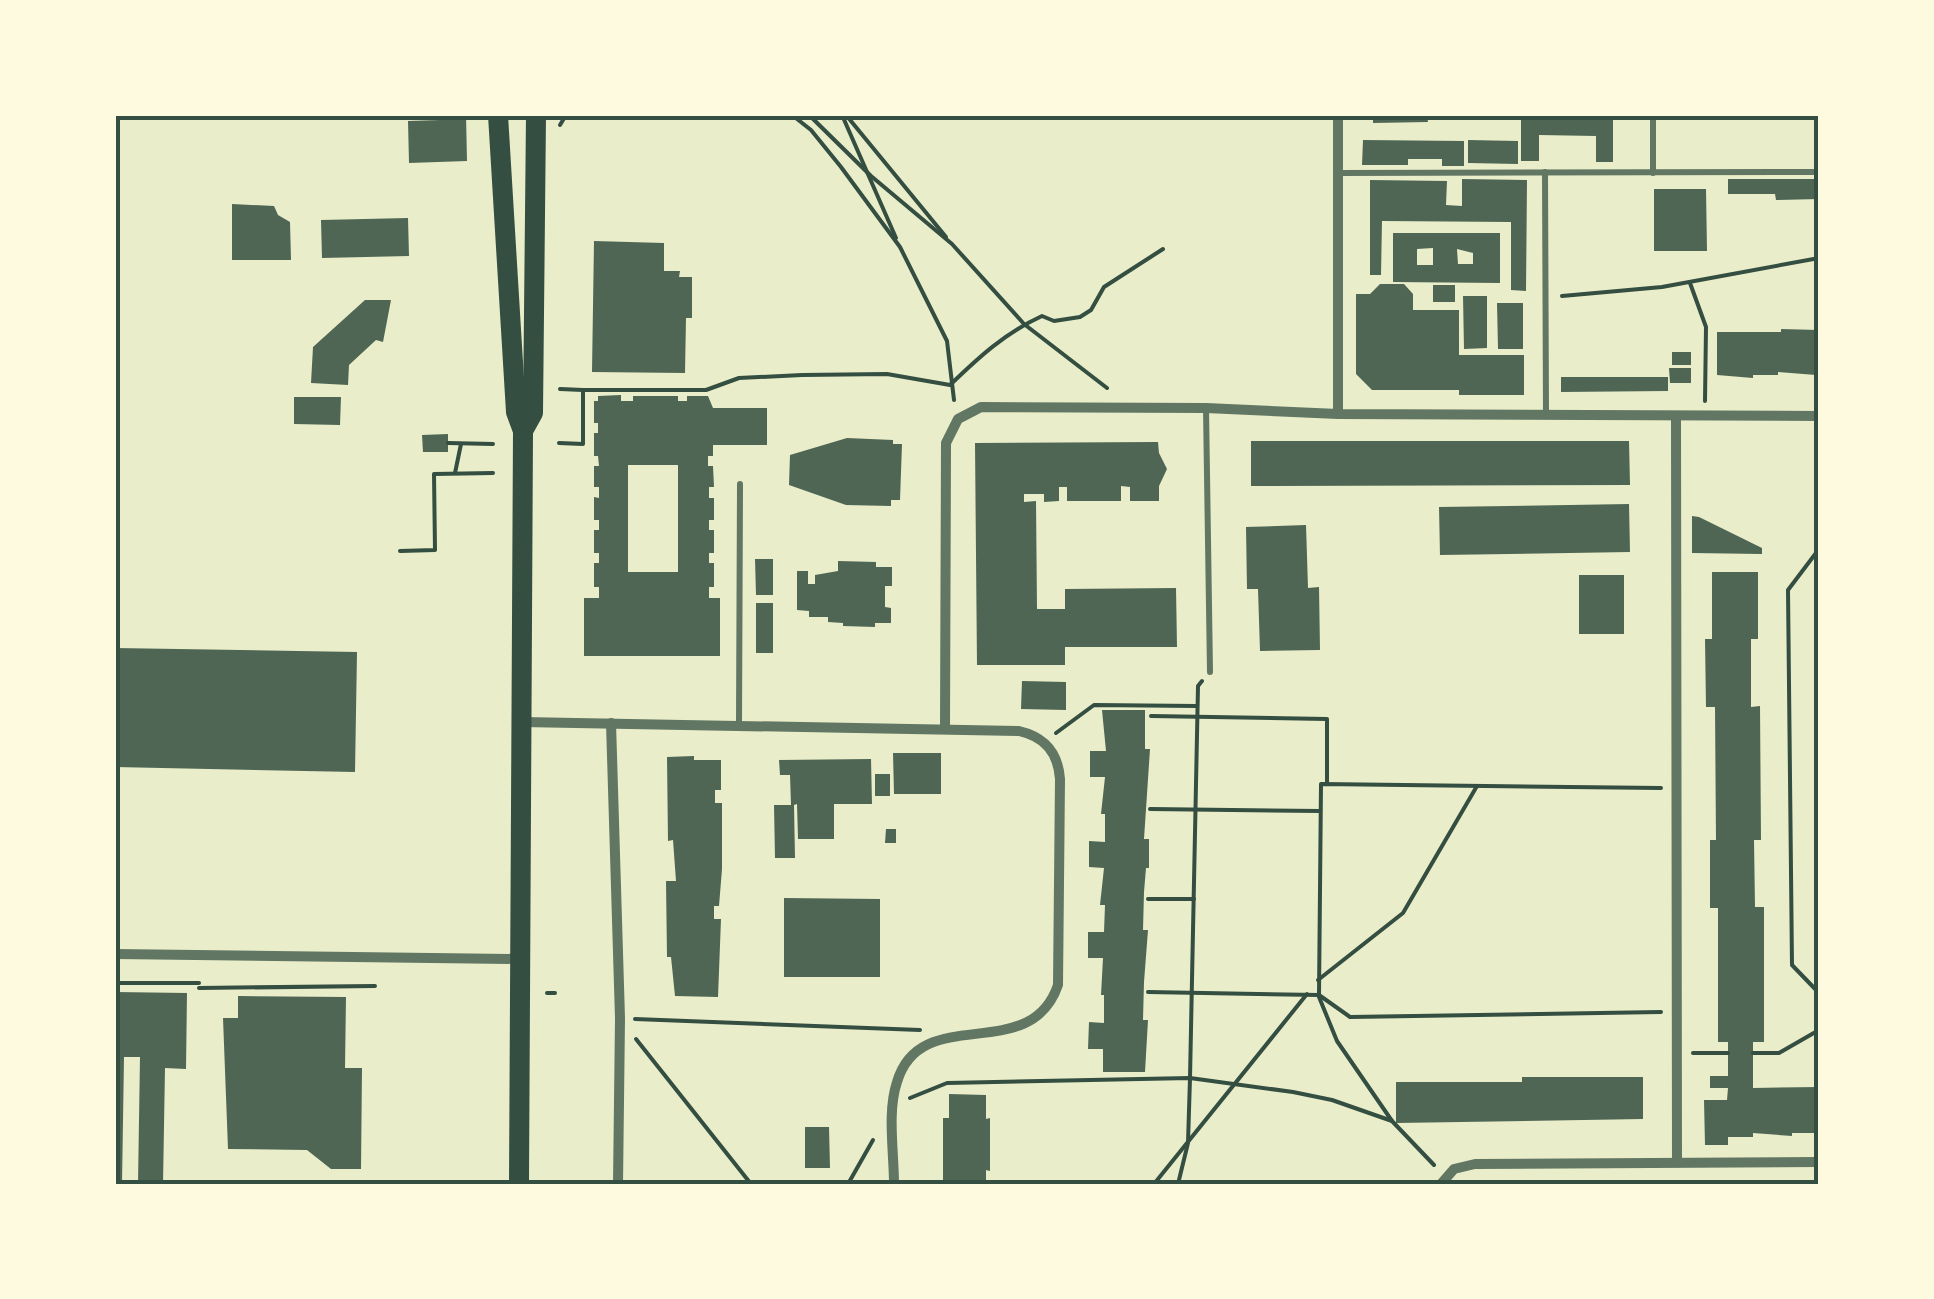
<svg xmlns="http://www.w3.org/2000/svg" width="1934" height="1299" font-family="'Open Sans',sans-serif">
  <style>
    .building { fill: #4f6655; fill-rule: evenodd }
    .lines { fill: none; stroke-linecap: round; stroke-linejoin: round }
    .path { stroke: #344e41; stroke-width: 4 }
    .service { stroke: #617663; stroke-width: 6 }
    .minor { stroke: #617663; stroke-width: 10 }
    .primary { stroke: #344e41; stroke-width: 20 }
    .neatline { fill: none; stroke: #344e41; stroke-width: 4 }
  </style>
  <rect width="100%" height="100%" fill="#e9edc9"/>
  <!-- building -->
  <g class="building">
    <path d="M440,115H466L467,161L409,163L408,121L440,120Z"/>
    <path d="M1373,115H1427L1428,122L1373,123Z"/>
    <path d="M1521,115H1613V162H1596V136L1539,135V161H1521Z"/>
    <path d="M1363,140L1464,141V166H1442V159H1408V165H1362Z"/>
    <path d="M1468,140L1518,141V164L1468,163Z"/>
    <path d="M1462,179L1527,180L1526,291L1511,290V222L1382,221L1381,275H1370V180L1447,181L1446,205L1462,206Z"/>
    <path d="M1728,179H1817L1819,199L1776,200L1775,194H1728Z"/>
    <path d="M1654,189H1706L1707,251H1654Z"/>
    <path d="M232,204L274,206L278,215L290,222L291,260H232Z"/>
    <path d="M408,218L409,256L322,258L321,220Z"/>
    <path d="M1393,233H1500V283L1393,282ZM1433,248V265H1417V249ZM1457,249L1473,253V264H1458Z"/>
    <path d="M594,241L664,243V271H680L679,277H692V318H686L685,373L592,372Z"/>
    <path d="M1380,284H1404L1413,294V310H1459V355H1524V395H1459V390H1372L1356,374V294H1370Z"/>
    <rect x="1433" y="285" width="22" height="17"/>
    <path d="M1463,296H1487V348L1464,349Z"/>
    <path d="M365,300H391L383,342L376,340L349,365L348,385L311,383L313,347Z"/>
    <path d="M1497,303H1523V349H1498Z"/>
    <path d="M1781,329L1819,330L1816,375L1778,372V375H1753V378L1717,375V332H1781Z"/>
    <rect x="1672" y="352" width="19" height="13"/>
    <path d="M1669,368H1691V383H1670Z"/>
    <path d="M1561,377H1668V391L1561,392Z"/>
    <path d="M621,395V401H633V396H678V401H687V396H708L713,408H767V445H713V456H708V466H713L714,487H709V498H714V520H709V530H714V553H709V563H714V587H709V598H720V656H584V598H599V587H594V563H599V553H594V530H599V520H594V497L599,498V487H594V466H599L598,456H594V433H598V423H594V401H598V396ZM628,465H678V572H628Z"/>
    <path d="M294,397H341L340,425L294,424Z"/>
    <path d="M448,434V452H423L422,435Z"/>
    <path d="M847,438L893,440V444H902L900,500H891V506L846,505L789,485L790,455Z"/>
    <path d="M1251,441H1629L1630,485L1251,486Z"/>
    <path d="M1158,442L1159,453L1167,469L1159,486V501H1130V487L1121,486V501H1067V487H1059V501L1044,502V494H1024V502L1036,501L1037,609H1065V589L1176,588L1177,647H1065V665H977L975,443Z"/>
    <path d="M1629,504L1630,552L1440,555L1439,507Z"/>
    <path d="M1692,516L1699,517L1762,548V554L1692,553Z"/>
    <path d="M1306,525L1308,588L1319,587L1320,650L1260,651L1258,589H1247L1246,527Z"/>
    <path d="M755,559H773V595H756Z"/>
    <path d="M838,561L876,562V567H892V586H885V607L891,608V623H875V627L843,626V623L828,622V617H809V611L797,610V571H808V584H815V575L838,571Z"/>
    <path d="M1712,572H1758V639H1751V707L1760,706L1761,840H1754L1755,907H1764V1042H1753V1088L1819,1087V1133H1792V1136L1753,1133V1137H1728V1145H1705L1704,1100H1727L1728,1088H1710V1076H1728V1042H1718V908H1710V840H1716L1715,707H1706L1705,639H1712Z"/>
    <rect x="1579" y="575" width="45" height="59"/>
    <rect x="756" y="603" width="17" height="50"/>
    <path d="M115,648L357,652L355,772L115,767Z"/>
    <path d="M1022,681L1066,682V710L1021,709Z"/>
    <path d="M1102,710H1145V749H1150L1144,839H1149V868H1146L1144,892L1143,930H1148L1144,982L1143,1020H1148L1145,1072H1103V1049H1088L1089,1022L1104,1023V995H1101L1103,958H1088V932H1104L1105,905H1100L1104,868L1089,867V841L1105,842V814H1101L1105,777H1090V751H1106Z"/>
    <path d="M893,753H941V794H894Z"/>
    <path d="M694,756V760H721V790H715V803H722V869L719,906H714V919H721L718,997L675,996L671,957H667L666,881H676L673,840L668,841L667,757Z"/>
    <path d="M871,759L872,804H834V839H798L797,804L794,805L795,858H775L774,805H791L790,775H780L779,760Z"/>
    <rect x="875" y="774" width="15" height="22"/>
    <path d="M886,829H896V843H885Z"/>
    <path d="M784,898L880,899V977H784Z"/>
    <path d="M115,992L187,993L186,1069L165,1068L163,1184H138L140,1057H124L122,1184H115Z"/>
    <path d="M238,996L346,997L345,1068H362L361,1169H331L307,1150L228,1149L223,1018H238Z"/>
    <path d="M1522,1077H1643V1119L1396,1123V1082H1522Z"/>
    <path d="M949,1094L986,1095V1119L990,1118V1171L986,1170V1184H943V1118H949Z"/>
    <path d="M805,1127H829L830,1168H805Z"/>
  </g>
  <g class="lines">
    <!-- path -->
    <g class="path">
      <path d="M792,115L811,130L841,167L900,247L947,341L954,400"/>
      <path d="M809,115L871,176L952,244L1024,324L1107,388"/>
      <path d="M842,115L896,238"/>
      <path d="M846,115L946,237"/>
      <path d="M560,125L566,115"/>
      <path d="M1690,283L1706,327L1705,401"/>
      <path d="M1562,296L1662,287L1819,258"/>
      <path d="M560,389L583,390"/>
      <path d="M448,443L493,444"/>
      <path d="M559,443L583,444V390H706L739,378L802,375L887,374L950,385C979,357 1005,333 1042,316L1054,321L1080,317L1091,310L1104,287L1163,249"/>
      <path d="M455,473L461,444"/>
      <path d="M1819,549L1788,590L1792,965L1819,993"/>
      <path d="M400,551L435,550L434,474L493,473"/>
      <path d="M1151,716L1327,719V783"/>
      <path d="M1056,733L1094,705L1197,706"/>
      <path d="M1150,809L1320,811"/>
      <path d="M1148,899H1194"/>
      <path d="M1318,980L1403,913L1477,786"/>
      <path d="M115,983H199"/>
      <path d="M199,988L375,986"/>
      <path d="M1148,992L1319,995L1321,784L1661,788"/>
      <path d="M547,993H555"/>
      <path d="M1319,995L1350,1017L1661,1012"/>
      <path d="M1319,997L1337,1041L1392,1121"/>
      <path d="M635,1019L920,1030"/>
      <path d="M636,1039L751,1184"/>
      <path d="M1693,1053H1728"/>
      <path d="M1753,1053H1779L1819,1030"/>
      <path d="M910,1098L947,1083L1190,1078L1293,1092L1332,1100L1392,1121L1434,1165"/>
      <path d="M848,1184L873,1140"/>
      <path d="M1154,1184L1307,994"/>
      <path d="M1178,1184L1188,1143L1190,1078L1198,686L1202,681"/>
    </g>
    <!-- service -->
    <g class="service">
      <path d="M1653,115V173"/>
      <path d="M1545,172L1546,415"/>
      <path d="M1339,173L1819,172"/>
      <path d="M1206,408L1210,672"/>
      <path d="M739,725L740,484"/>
    </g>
    <!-- minor -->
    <g class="minor">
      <path d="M1338,414V115"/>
      <path d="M1676,416L1677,1161"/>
      <path d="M522,722L1019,731C1045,737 1058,752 1060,779L1058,985C1030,1067 921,1001 897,1082C887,1112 894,1152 894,1184"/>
      <path d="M611,723L620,1018L618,1184"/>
      <path d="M945,729L946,443L958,419L981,407L1206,408L1338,414L1819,416"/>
      <path d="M115,954L520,959"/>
      <path d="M1441,1184L1454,1169L1475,1164L1819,1162"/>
    </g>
    <!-- primary -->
    <g class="primary">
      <path d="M498,115L516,412L523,431L519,1184"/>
      <path d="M523,431L533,413L536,115"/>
    </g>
  </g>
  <!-- border -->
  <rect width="1934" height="1299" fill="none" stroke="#fefae0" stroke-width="235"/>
  <rect x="118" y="118" width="1698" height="1064" class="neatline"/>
</svg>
